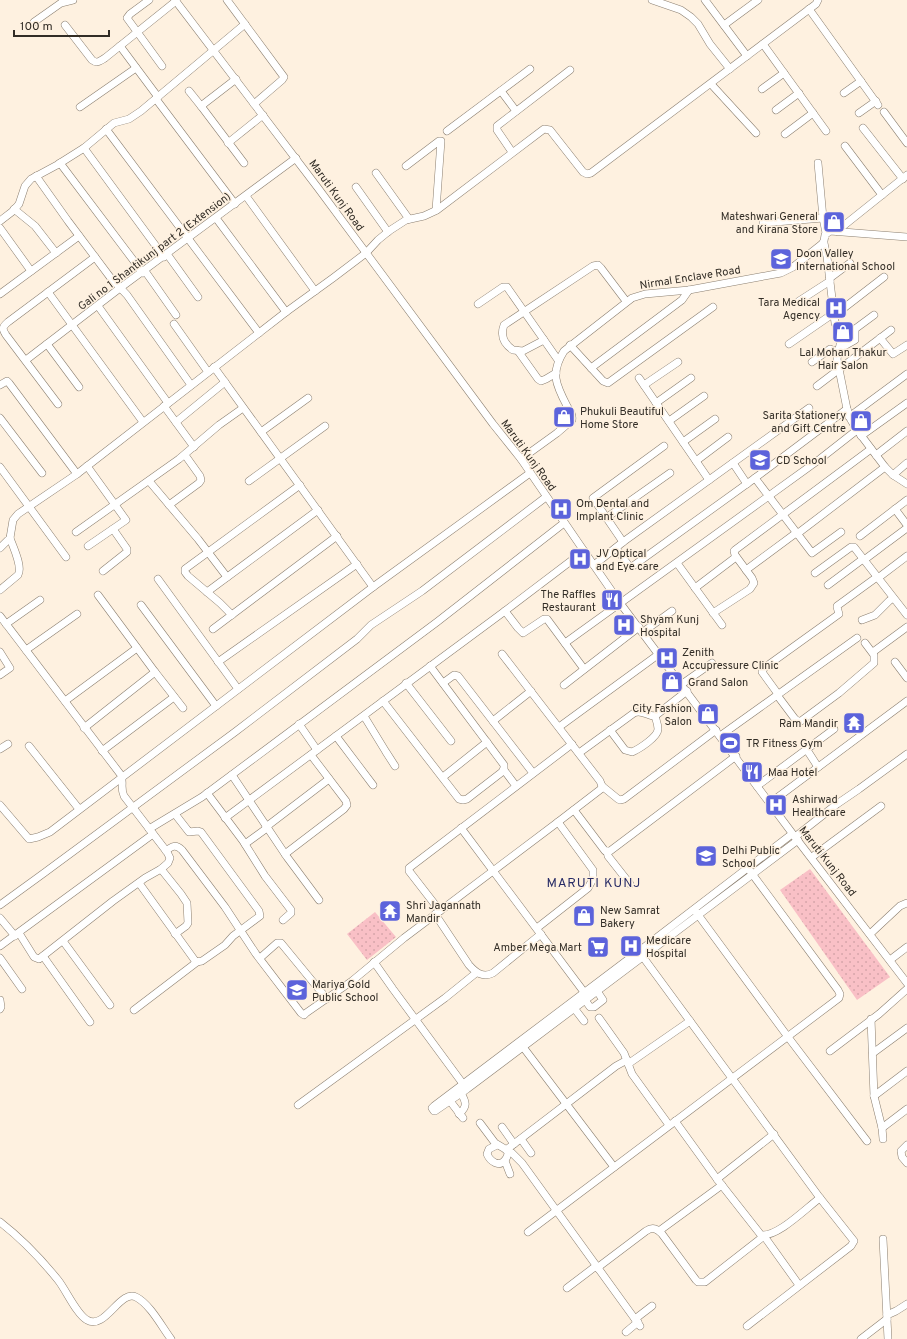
<svg xmlns="http://www.w3.org/2000/svg" width="907" height="1339" font-family="Overpass,sans-serif">
  <style>
    .green { fill: url(#green-dots) }
    .lines { fill: none; stroke-linecap: round; stroke-linejoin: round }
    .minor-casing { stroke: #8b7f70; stroke-width: 8 }
    .minor { stroke: #fff; stroke-width: 7 }
    .labels { text-anchor: middle; stroke-width: 3; stroke-linejoin: round; paint-order: stroke }
    .street-label { font-size: 11px; fill: #322d26; stroke: #fef1e0 }
    .poi-label { font-size: 11px; fill: #322d26; stroke: #fef1e0; text-anchor: start }
    .quarter-label { font-size: 13px; letter-spacing: 1px; fill: #282c66; stroke: #fef1e0 }
  </style>
  <defs>
    <pattern id="green-dots" width="8" height="8" patternUnits="userSpaceOnUse"><rect width="8" height="8" fill="#f9c0c6"/><path d="M2 2h.1M6 6h.1" fill="none" stroke="#d6a5aa" stroke-width="1.8" stroke-linecap="round"/></pattern>
  </defs>
  <rect width="100%" height="100%" fill="#fef1e0"/>
  <!-- green -->
  <g class="green">
    <path d="M810,869L890,977L857,1000L780,890Z"/>
    <path d="M375,912L396,937L367,960L347,934Z"/>
  </g>
  <g class="lines">
    <!-- minor casing -->
    <g class="minor-casing">
      <g id="minor">
        <path d="M149,0L130,14L127,18L162,66"/>
        <path d="M175,0L318,188L493,424L521,459L584,551L620,603L795,837L907,983"/>
        <path d="M227,0L284,77L282,80L254,104"/>
        <path d="M652,0L681,10L691,17L698,24L710,44L730,69"/>
        <path d="M705,0L747,56"/>
        <path d="M809,9L878,105"/>
        <path d="M34,22L61,3L73,0"/>
        <path d="M65,25L92,60C97,64 100,61 105,58L176,1"/>
        <path d="M724,25L758,0"/>
        <path d="M763,44L826,131"/>
        <path d="M120,46L158,97"/>
        <path d="M236,79L201,106L244,163"/>
        <path d="M711,84L756,133"/>
        <path d="M762,89L784,73"/>
        <path d="M189,91L201,106"/>
        <path d="M501,91L516,111"/>
        <path d="M844,93L861,81"/>
        <path d="M156,99L235,204"/>
        <path d="M80,107L136,68"/>
        <path d="M776,110L799,93"/>
        <path d="M884,112L907,143"/>
        <path d="M859,113L876,101"/>
        <path d="M863,128L903,179"/>
        <path d="M106,129L259,333"/>
        <path d="M447,131L530,69"/>
        <path d="M785,134L813,113"/>
        <path d="M228,143L263,115"/>
        <path d="M845,146L882,195"/>
        <path d="M84,148L164,257"/>
        <path d="M512,152L497,130V126L570,70"/>
        <path d="M60,163L143,273"/>
        <path d="M818,163L823,218L826,233"/>
        <path d="M406,166L439,141H441L436,210"/>
        <path d="M376,173L409,219"/>
        <path d="M36,176L68,221L110,277L127,295L191,385"/>
        <path d="M356,187L388,232"/>
        <path d="M246,196L315,291"/>
        <path d="M14,209L35,226L56,253"/>
        <path d="M216,218L286,312"/>
        <path d="M0,221L13,211L19,204L25,186L31,179L57,165L84,148L114,123L129,119L141,111L245,24"/>
        <path d="M763,223L823,218"/>
        <path d="M0,228L31,271"/>
        <path d="M837,231L907,175"/>
        <path d="M824,243L827,257L835,323L841,340L837,359L847,409L851,420L857,430L885,467L893,475L907,484"/>
        <path d="M167,254L198,297"/>
        <path d="M145,271L176,315"/>
        <path d="M830,278L850,263"/>
        <path d="M48,292L143,422"/>
        <path d="M0,294L79,236"/>
        <path d="M799,301L830,281"/>
        <path d="M478,304L503,287H507L558,360"/>
        <path d="M98,306L168,403"/>
        <path d="M174,324L208,372"/>
        <path d="M880,338L893,354L907,345"/>
        <path d="M544,340L523,351L513,350C504,344 500,336 504,325L593,266L598,265L601,268L626,301"/>
        <path d="M47,344L79,387"/>
        <path d="M789,344L834,313L840,311L884,277"/>
        <path d="M570,345L603,381L608,383L713,307"/>
        <path d="M839,349L855,340V329L874,315"/>
        <path d="M518,351L538,379L541,381L546,379L556,373"/>
        <path d="M26,360L120,288L296,158"/>
        <path d="M812,362L830,349L838,352"/>
        <path d="M214,367L373,587"/>
        <path d="M591,368L682,300L689,290"/>
        <path d="M639,378L709,480"/>
        <path d="M0,385L7,381L9,383L77,474"/>
        <path d="M644,385L678,362"/>
        <path d="M817,386L891,330"/>
        <path d="M656,403L691,378"/>
        <path d="M58,404L6,335C2,329 2,327 8,322L95,257"/>
        <path d="M164,406L194,447"/>
        <path d="M849,417L907,374"/>
        <path d="M0,418L42,473"/>
        <path d="M669,421L704,396"/>
        <path d="M176,422L225,382"/>
        <path d="M261,432L308,398"/>
        <path d="M861,436L907,403"/>
        <path d="M683,442L715,419"/>
        <path d="M876,455L907,431"/>
        <path d="M521,459L557,433L572,420C573,415 570,411 567,406C556,385 550,373 564,351L632,298L645,294L689,290L781,273L793,267L822,244L824,241L825,235L830,231L907,237"/>
        <path d="M696,461L728,437"/>
        <path d="M733,463L747,484"/>
        <path d="M87,466L126,520L88,546"/>
        <path d="M0,467L66,557"/>
        <path d="M893,475L907,463"/>
        <path d="M755,478L812,553L841,532"/>
        <path d="M149,481L198,539L227,577"/>
        <path d="M249,481L325,426"/>
        <path d="M169,505L199,483L201,480L200,476L185,455"/>
        <path d="M895,509L907,525"/>
        <path d="M606,518L670,473"/>
        <path d="M76,532L179,459L219,425L243,408"/>
        <path d="M797,534L885,467"/>
        <path d="M860,536L907,500"/>
        <path d="M623,542L593,498L664,446"/>
        <path d="M0,548L10,538L13,520L18,514L77,474L286,312L333,278L366,253L378,240L389,231L406,220L424,216L437,210L544,129L550,130L583,172L587,174L591,173L816,4L818,0"/>
        <path d="M616,548L629,566H633L755,478L847,409"/>
        <path d="M864,560L907,528"/>
        <path d="M677,563L722,625"/>
        <path d="M594,565L623,542L809,408"/>
        <path d="M746,570L796,533"/>
        <path d="M103,571L127,552V549L113,529"/>
        <path d="M815,573L851,547H854L907,615"/>
        <path d="M878,578L907,556"/>
        <path d="M158,579L238,689"/>
        <path d="M828,585L863,559"/>
        <path d="M695,588L736,557"/>
        <path d="M0,590L18,575C23,567 13,547 10,538"/>
        <path d="M207,592L318,510"/>
        <path d="M141,605L216,706"/>
        <path d="M505,611L518,628L523,633L544,619H547L584,669"/>
        <path d="M713,613L750,589L754,583L752,578L735,555L734,551L735,550L871,449"/>
        <path d="M232,615L220,603L188,576L185,572V569L300,485"/>
        <path d="M0,616L121,775C124,782 120,788 124,796L167,852L170,858L168,863L161,869L145,878L113,901L39,959L34,957L19,933"/>
        <path d="M862,620L875,615L889,601L893,598"/>
        <path d="M6,624L40,600"/>
        <path d="M213,629L337,536"/>
        <path d="M643,632L672,611"/>
        <path d="M565,643L820,459L857,430"/>
        <path d="M26,650L77,614"/>
        <path d="M0,652L10,668L0,675"/>
        <path d="M873,652L907,627"/>
        <path d="M218,662L357,564"/>
        <path d="M895,662L907,678"/>
        <path d="M155,672L183,708"/>
        <path d="M406,683L451,741"/>
        <path d="M443,683L454,675L458,676L533,773"/>
        <path d="M682,684L712,663"/>
        <path d="M564,685L639,627"/>
        <path d="M778,694L762,672L764,668L839,614L837,607V606L877,577"/>
        <path d="M777,695L795,719L798,721H801L839,693L874,663V655L865,643"/>
        <path d="M65,701L137,648"/>
        <path d="M383,701L459,799L463,800L467,799L502,772L504,768V765L430,666"/>
        <path d="M364,716L386,752L395,766"/>
        <path d="M493,721L531,691"/>
        <path d="M299,724L317,750"/>
        <path d="M559,727L659,654"/>
        <path d="M84,728L155,672L98,595"/>
        <path d="M610,730L625,750L632,752C639,749 658,737 658,729C658,724 656,720 655,716"/>
        <path d="M336,736L373,785"/>
        <path d="M720,736L857,638"/>
        <path d="M29,746L79,809"/>
        <path d="M0,749L8,744"/>
        <path d="M807,750L818,767"/>
        <path d="M102,751L174,697"/>
        <path d="M579,753L634,713C641,709 647,716 655,716L687,691"/>
        <path d="M504,770L516,786"/>
        <path d="M232,775L287,857L319,900"/>
        <path d="M443,777L487,742"/>
        <path d="M602,786L618,799L620,800L624,799L716,730"/>
        <path d="M757,786L834,729"/>
        <path d="M207,793L243,841L265,876L291,910V913L283,920"/>
        <path d="M770,803L907,701"/>
        <path d="M0,805L29,839L38,837L50,832L373,587L530,473"/>
        <path d="M574,810L605,851H610L736,756"/>
        <path d="M225,818L505,611L584,551"/>
        <path d="M266,827L329,779"/>
        <path d="M461,828L587,996"/>
        <path d="M149,829L202,797L437,622L564,523"/>
        <path d="M792,834L634,955L434,1106L432,1108L434,1111H435L467,1089L798,840"/>
        <path d="M795,837L837,804L859,789L907,754"/>
        <path d="M245,844L267,828"/>
        <path d="M166,851C172,846 176,844 182,850L225,907L256,954L301,1013L304,1015L306,1013L352,981L404,938L558,822L601,789L602,786L600,781L502,654"/>
        <path d="M607,851L608,856L630,884"/>
        <path d="M285,854L344,809L347,805L346,801L311,755"/>
        <path d="M812,857L881,806"/>
        <path d="M161,869L181,894L187,903L188,923L186,926L175,934"/>
        <path d="M139,883L196,962L202,961L225,945L233,936L260,916L259,911L201,832L198,831L189,832L175,814"/>
        <path d="M0,905L44,873L235,732L357,639L371,625L422,591L546,497"/>
        <path d="M440,911L409,871V868L572,744"/>
        <path d="M696,912L788,1037L867,1141"/>
        <path d="M435,914L469,965C476,973 483,978 493,973L541,934"/>
        <path d="M0,918L15,936"/>
        <path d="M537,928L588,888L593,879V870L558,822"/>
        <path d="M870,934L900,906L907,903"/>
        <path d="M63,941L110,1005"/>
        <path d="M0,946L153,834"/>
        <path d="M640,953L820,1198L854,1241L851,1246L747,1326"/>
        <path d="M43,956L90,1022"/>
        <path d="M0,958L22,989"/>
        <path d="M260,958L277,943H281L327,999"/>
        <path d="M890,960L907,947"/>
        <path d="M374,962L393,989L466,1088"/>
        <path d="M0,1000L1,1007L0,1009"/>
        <path d="M585,1000L590,1007H594L603,1000L597,991"/>
        <path d="M574,1008L584,1021"/>
        <path d="M134,1010L197,962"/>
        <path d="M599,1018L624,1053L632,1074L669,1125"/>
        <path d="M871,1019L874,1096L882,1128L883,1139"/>
        <path d="M520,1043L614,1167"/>
        <path d="M830,1051L879,1014L907,989"/>
        <path d="M873,1053L907,1028"/>
        <path d="M628,1064L690,1021"/>
        <path d="M874,1096L907,1071"/>
        <path d="M450,1101L463,1118"/>
        <path d="M298,1105L445,998L476,973"/>
        <path d="M459,1114C468,1106 466,1102 461,1093"/>
        <path d="M675,1121L717,1179L761,1235C778,1237 806,1208 820,1198"/>
        <path d="M480,1123L495,1143L512,1153L522,1163L640,1326"/>
        <path d="M502,1127L514,1144"/>
        <path d="M882,1128L907,1109"/>
        <path d="M521,1139L531,1153"/>
        <path d="M497,1145L489,1149L487,1154C490,1161 499,1168 505,1160C507,1158 508,1154 509,1151"/>
        <path d="M907,1145L901,1151L902,1157L907,1163"/>
        <path d="M506,1150L616,1066L627,1060"/>
        <path d="M505,1161L510,1174"/>
        <path d="M717,1179L774,1134"/>
        <path d="M0,1222C22,1239 41,1259 58,1280C66,1290 77,1315 87,1320C105,1331 120,1289 136,1297C150,1304 162,1327 171,1339"/>
        <path d="M659,1231L722,1185"/>
        <path d="M528,1232L839,998L840,994L838,990L750,871"/>
        <path d="M883,1239L888,1339"/>
        <path d="M597,1268L646,1231C652,1227 657,1228 662,1234L696,1280L698,1282H705L764,1236L799,1285"/>
        <path d="M567,1288L596,1266"/>
        <path d="M887,1315L896,1311L907,1304"/>
        <path d="M635,1319L652,1306"/>
        <path d="M626,1332L638,1322"/>
        <path d="M861,1339L887,1319"/>
      </g>
    </g>
    <!-- minor -->
    <use href="#minor" class="minor"/>
  </g>
  <!-- icons -->
  <defs>
    <g id="shop-square" transform="scale(1.15)"><rect x="-9" y="-9" width="18" height="18" rx="4" fill="#5c63db" stroke="#fef1e0"/><path d="M-5-2.5h2.3a2.7 3.5 0 0 1 5.4 0H5L5.5 6h-11ZM-1.5-2.5h3a1.5 2.3 0 0 0-3 0Z" fill="#fff"/></g>
    <g id="school-square" transform="scale(1.15)"><rect x="-9" y="-9" width="18" height="18" rx="4" fill="#5c63db" stroke="#fef1e0"/><path d="M0-5L7-2L0 1L-7-2ZM-4 1L0 2.5L4 1V4Q0 6-4 4Z" fill="#fff"/></g>
    <g id="hospital-square" transform="scale(1.15)"><rect x="-9" y="-9" width="18" height="18" rx="4" fill="#5c63db" stroke="#fef1e0"/><path d="M-5-5h3v3.5h4V-5h3V5h-3V1.5h-4V5h-3Z" fill="#fff"/></g>
    <g id="restaurant-square" transform="scale(1.15)"><rect x="-9" y="-9" width="18" height="18" rx="4" fill="#5c63db" stroke="#fef1e0"/><path d="M-5-6h1v4h1v-4h1v4h1v-4h1v5L-1.5 .5V6h-2V.5L-5-1ZM5-6V6H3V1.5H1.5Q1.5-4 5-6Z" fill="#fff"/></g>
    <g id="temple-square" transform="scale(1.15)"><rect x="-9" y="-9" width="18" height="18" rx="4" fill="#5c63db" stroke="#fef1e0"/><path d="M0-6L5-2H3V0L6.5 2.5H4V6H1.5V3h-3V6H-4V2.5H-6.5L-3 0V-2H-5Z" fill="#fff"/></g>
    <g id="stadium-square" transform="scale(1.15)"><rect x="-9" y="-9" width="18" height="18" rx="4" fill="#5c63db" stroke="#fef1e0"/><path d="M0-5a6.5 5 0 1 0 0 10a6.5 5 0 1 0 0-10ZM-3.5-1.8h7v3.6h-7Z" fill="#fff"/></g>
    <g id="supermarket-square" transform="scale(1.15)"><rect x="-9" y="-9" width="18" height="18" rx="4" fill="#5c63db" stroke="#fef1e0"/><path d="M-6-5.5h2.5l.6 2H6L4.5 2H-2.5L-4.4-4H-6ZM-1.5 3.2a1.3 1.3 0 1 0 .1 0ZM3 3.2a1.3 1.3 0 1 0 .1 0Z" fill="#fff"/></g>
  </defs>
  <g fill-rule="evenodd">
    <use href="#shop-square" x="834" y="222"/>
    <use href="#school-square" x="781" y="259"/>
    <use href="#hospital-square" x="836" y="308"/>
    <use href="#shop-square" x="843" y="332"/>
    <use href="#shop-square" x="564" y="417"/>
    <use href="#shop-square" x="861" y="421"/>
    <use href="#school-square" x="760" y="460"/>
    <use href="#hospital-square" x="561" y="509"/>
    <use href="#hospital-square" x="580" y="559"/>
    <use href="#restaurant-square" x="612" y="600"/>
    <use href="#hospital-square" x="624" y="625"/>
    <use href="#hospital-square" x="667" y="658"/>
    <use href="#shop-square" x="672" y="682"/>
    <use href="#shop-square" x="708" y="714"/>
    <use href="#temple-square" x="854" y="723"/>
    <use href="#stadium-square" x="730" y="743"/>
    <use href="#restaurant-square" x="752" y="772"/>
    <use href="#hospital-square" x="776" y="805"/>
    <use href="#school-square" x="706" y="856"/>
    <use href="#temple-square" x="390" y="911"/>
    <use href="#shop-square" x="584" y="916"/>
    <use href="#hospital-square" x="631" y="946"/>
    <use href="#supermarket-square" x="598" y="947"/>
    <use href="#school-square" x="297" y="990"/>
  </g>
  <g class="labels">
    <!-- street labels -->
    <g class="street-label">
      <text transform="translate(337 195) rotate(54)" y="4">Maruti Kunj Road</text>
      <text transform="translate(154 251) rotate(-37)" y="4">Gali no 1 Shantikunj part 2 (Extension)</text>
      <text transform="translate(690 277) rotate(-9)" y="4">Nirmal Enclave Road</text>
      <text transform="translate(529 455) rotate(54)" y="4">Maruti Kunj Road</text>
      <text transform="translate(828 861) rotate(52)" y="4">Maruti Kunj Road</text>
    </g>
    <!-- poi labels -->
    <g class="poi-label">
      <text x="818" y="220" text-anchor="end">Mateshwari General<tspan x="818" dy="13">and Kirana Store</tspan></text>
      <text x="796" y="257">Doon Valley<tspan x="796" dy="13">International School</tspan></text>
      <text x="820" y="306" text-anchor="end">Tara Medical<tspan x="820" dy="13">Agency</tspan></text>
      <text x="843" y="356" text-anchor="middle">Lal Mohan Thakur<tspan x="843" dy="13">Hair Salon</tspan></text>
      <text x="580" y="415">Phukuli Beautiful<tspan x="580" dy="13">Home Store</tspan></text>
      <text x="846" y="419" text-anchor="end">Sarita Stationery<tspan x="846" dy="13">and Gift Centre</tspan></text>
      <text x="776" y="464">CD School</text>
      <text x="576" y="507">Om Dental and<tspan x="576" dy="13">Implant Clinic</tspan></text>
      <text x="596" y="557">JV Optical<tspan x="596" dy="13">and Eye care</tspan></text>
      <text x="596" y="598" text-anchor="end">The Raffles<tspan x="596" dy="13">Restaurant</tspan></text>
      <text x="640" y="623">Shyam Kunj<tspan x="640" dy="13">Hospital</tspan></text>
      <text x="682" y="656">Zenith<tspan x="682" dy="13">Accupressure Clinic</tspan></text>
      <text x="688" y="686">Grand Salon</text>
      <text x="692" y="712" text-anchor="end">City Fashion<tspan x="692" dy="13">Salon</tspan></text>
      <text x="838" y="727" text-anchor="end">Ram Mandir</text>
      <text x="746" y="747">TR Fitness Gym</text>
      <text x="768" y="776">Maa Hotel</text>
      <text x="792" y="803">Ashirwad<tspan x="792" dy="13">Healthcare</tspan></text>
      <text x="722" y="854">Delhi Public<tspan x="722" dy="13">School</tspan></text>
      <text x="406" y="909">Shri Jagannath<tspan x="406" dy="13">Mandir</tspan></text>
      <text x="600" y="914">New Samrat<tspan x="600" dy="13">Bakery</tspan></text>
      <text x="646" y="944">Medicare<tspan x="646" dy="13">Hospital</tspan></text>
      <text x="582" y="951" text-anchor="end">Amber Mega Mart</text>
      <text x="312" y="988">Mariya Gold<tspan x="312" dy="13">Public School</tspan></text>
    </g>
    <!-- quarter labels -->
    <g class="quarter-label">
      <text x="594" y="887">MARUTI KUNJ</text>
    </g>
  </g>
  <!-- scale -->
  <path d="M14 30v6h95v-6" fill="none" stroke="#322d26" stroke-width="2"/>
  <text x="20" y="30" font-size="12" fill="#322d26" stroke="#fef1e0" stroke-width="3" paint-order="stroke">100 m</text>
</svg>
